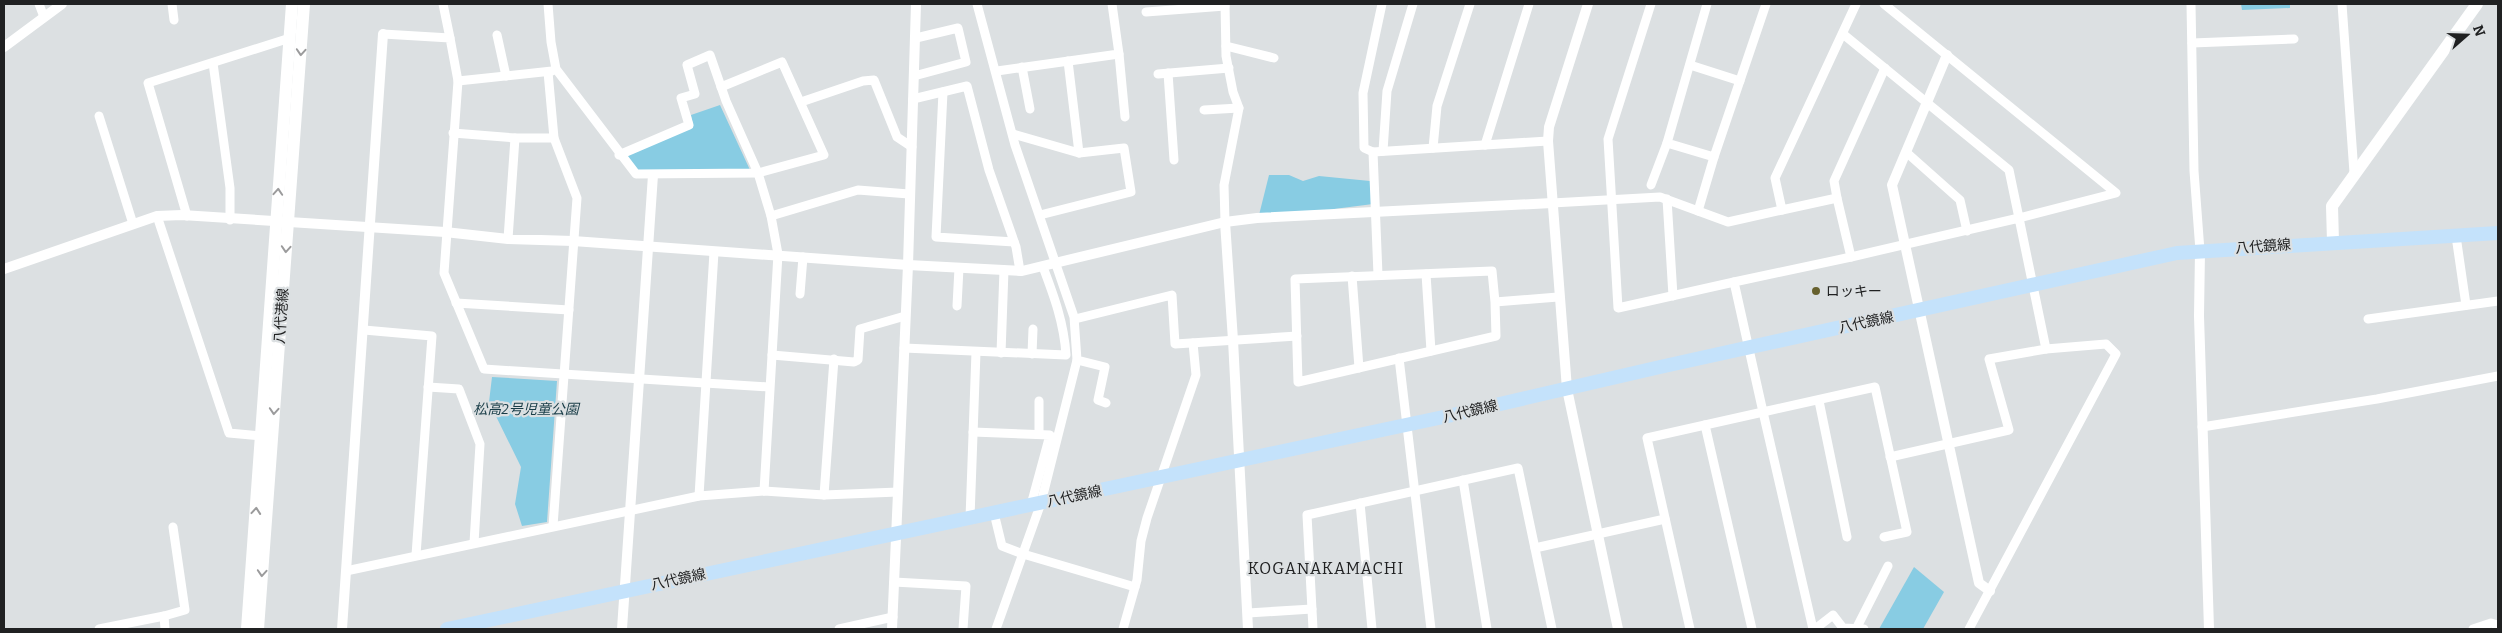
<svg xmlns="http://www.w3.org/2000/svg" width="2502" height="633" font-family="Bitter,'Noto Sans JP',serif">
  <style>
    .green { fill: #88cce3 }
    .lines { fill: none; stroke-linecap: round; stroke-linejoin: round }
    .minor { stroke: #fff; stroke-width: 9 }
    .tertiary { stroke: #fff; stroke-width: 10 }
    .secondary { stroke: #fff; stroke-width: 12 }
    .primary { stroke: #c4e2fb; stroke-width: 14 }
    .oneway { stroke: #9b9b9c }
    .poi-dot { fill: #67612e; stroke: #dce0e2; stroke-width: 2 }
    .labels { text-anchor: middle; stroke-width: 4.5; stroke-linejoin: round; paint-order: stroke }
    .street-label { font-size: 14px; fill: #202122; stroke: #dce0e2 }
    .poi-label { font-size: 14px; fill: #202122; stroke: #dce0e2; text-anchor: start }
    .park-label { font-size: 14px; font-style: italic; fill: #183c47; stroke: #dce0e2 }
    .quarter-label { font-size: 16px; letter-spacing: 1px; fill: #202122; stroke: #dce0e2 }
  </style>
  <rect width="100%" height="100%" fill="#dce0e2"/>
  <!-- green -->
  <g class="green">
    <path d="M2241,4H2290V8L2242,10Z"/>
    <path d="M720,105L750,170H638L624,155L693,125L691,115Z"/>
    <path d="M1269,175H1289L1303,181L1319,176L1370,181L1373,204L1334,209L1328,214L1259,215Z"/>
    <path d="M492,377L557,381L547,522L522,526L515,504L521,467L489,402Z"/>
    <path d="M1914,567L1944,592L1923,629H1879Z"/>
  </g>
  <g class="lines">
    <!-- minor -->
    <g class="minor">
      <path d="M39,4L44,17"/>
      <path d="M172,4L174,20"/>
      <path d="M443,4L450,38"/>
      <path d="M548,4L551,42L556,69L636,174L758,173L824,155L782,62L721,87"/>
      <path d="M977,4L1015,145L1074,317L1077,360L1105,367L1098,400L1106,403"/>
      <path d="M1651,4L1608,139L1618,308L1734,282"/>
      <path d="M1707,4L1667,143L1714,157L1766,4"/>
      <path d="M1856,4L1775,178L1782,210L1837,198L1851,257L2019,218L2046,349L1989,359L2009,430L1890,457"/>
      <path d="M2191,4L2194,171L2200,251"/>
      <path d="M2342,4L2354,173"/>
      <path d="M1146,12L1225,6"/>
      <path d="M383,34L450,38L458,81L444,273L484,369L769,387"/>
      <path d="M1843,34L2009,170L2019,218L2116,193L1884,4"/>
      <path d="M497,35L506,76"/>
      <path d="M2192,43L2294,39"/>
      <path d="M1226,46L1274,58"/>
      <path d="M1119,54L1125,117"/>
      <path d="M213,63L230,188V220"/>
      <path d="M1690,65L1740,81"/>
      <path d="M1022,67L1030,109"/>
      <path d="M997,71L1119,54L1112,4"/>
      <path d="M548,72L554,138L577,198L553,526"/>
      <path d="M1168,73L1174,160"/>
      <path d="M1158,74L1229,68"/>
      <path d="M914,76L966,62L958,28L916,38"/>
      <path d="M458,81L552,71"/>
      <path d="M943,92L936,237L1014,242"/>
      <path d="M913,99L967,86L989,170L1016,247L1020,271"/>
      <path d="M801,102L863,81L874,80L897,137L912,147"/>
      <path d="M1204,110L1239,108"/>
      <path d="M99,116L133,224"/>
      <path d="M453,133L515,138H554"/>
      <path d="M1013,134L1079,153L1068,61"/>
      <path d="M1485,145L1529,4"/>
      <path d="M1433,148L1437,106L1470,4"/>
      <path d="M1383,151L1387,91L1413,4"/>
      <path d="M1373,152L1364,148L1363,93L1382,4"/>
      <path d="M1906,152L1960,200L1967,231"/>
      <path d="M619,155L689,125L681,98L695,94L687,65L710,55L726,101L758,173L771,216L778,254L764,491"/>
      <path d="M1651,185L1667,143"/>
      <path d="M1837,198L1834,181L1885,68"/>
      <path d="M1667,199L1673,296"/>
      <path d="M1552,203L1660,197L1728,222L1782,210"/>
      <path d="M1698,211L1714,157"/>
      <path d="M1040,215L1131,192L1124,148L1079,153"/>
      <path d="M157,216L229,433L262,436"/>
      <path d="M187,216L148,83L290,38"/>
      <path d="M771,216L858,190L909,194"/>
      <path d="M1225,222L1224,185L1239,108L1233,92L1226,56L1225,4"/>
      <path d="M2456,236L2466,305"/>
      <path d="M508,239L515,138"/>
      <path d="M1851,257L1734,282L1763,412L1875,387L1907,532L1884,537"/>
      <path d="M1426,274L1431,351"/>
      <path d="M1378,275L1373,152L1548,141"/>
      <path d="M1352,276L1359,368"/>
      <path d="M800,294L803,257"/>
      <path d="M1495,302L1492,271L1295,279L1298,382L1496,336L1495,302L1558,297"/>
      <path d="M456,303L569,310"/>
      <path d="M957,306L959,268"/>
      <path d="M1075,319L1172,295L1175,344L1297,336"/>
      <path d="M2368,319L2498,301"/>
      <path d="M364,330L432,336L416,555"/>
      <path d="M904,348L1066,355C1064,323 1054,296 1043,267"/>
      <path d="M1001,353L1004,270"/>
      <path d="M1032,354L1033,329"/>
      <path d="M772,355L854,362L858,360L860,329L905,316"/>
      <path d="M1399,358L1431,629"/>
      <path d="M428,387L459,389L480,444L474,543"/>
      <path d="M1819,401L1847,537"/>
      <path d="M1705,425L1763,412L1813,629"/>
      <path d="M2202,427L2377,399L2498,376"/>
      <path d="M973,432L1050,435L1031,505"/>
      <path d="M1039,434V401"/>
      <path d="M1463,480L1487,629"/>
      <path d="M824,495L834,359"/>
      <path d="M699,496L714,252"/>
      <path d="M1360,503L1372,629"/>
      <path d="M994,513L1002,546L1023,554L1135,587"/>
      <path d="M970,518L976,352"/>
      <path d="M1535,548L1665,519"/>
      <path d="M346,571L699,496L764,491L824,495L898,492"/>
      <path d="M894,582L966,586L963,629"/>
      <path d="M1248,613L1312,609"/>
      <path d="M164,616L185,610L173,527"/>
      <path d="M99,629L164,616L165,629"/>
      <path d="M839,629L893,617"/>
      <path d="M996,629L1041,503L1077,360"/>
      <path d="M1123,629L1137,580L1141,541L1147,518L1196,375L1193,343"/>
      <path d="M1313,629L1307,515L1518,468L1552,629"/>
      <path d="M1690,629L1647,438L1705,425L1752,629"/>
      <path d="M1815,629L1833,615L1843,628L1864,629"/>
      <path d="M1856,629L1888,566"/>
      <path d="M1969,629L2116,354L2106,344L2046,349"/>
      <path d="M2473,629L2491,623L2498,625"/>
    </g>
    <!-- tertiary -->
    <g class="tertiary">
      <path d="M1588,4L1549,127L1548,141L1567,389L1618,629"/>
      <path d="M4,47L62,4"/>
      <path d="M1947,55L1892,185L1979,583L1990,591"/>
      <path d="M1225,222L1233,340L1248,629"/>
      <path d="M2200,251L2199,316L2209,629"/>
      <path d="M4,269L157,216L182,215L445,232L508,239L573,241L908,265L1022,271L1225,222L1257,218L1552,203"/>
      <path d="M342,629L383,34"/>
      <path d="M622,629L653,175"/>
      <path d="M892,629L908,265L916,4"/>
    </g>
    <!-- secondary -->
    <g class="secondary">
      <path d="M2333,242L2332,206L2477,4"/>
      <path d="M247,629L292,4"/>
      <path d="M258,629L304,4"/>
    </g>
    <!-- primary -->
    <path class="primary" d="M447,629L1448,416L1660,367L2177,253L2498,233"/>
  </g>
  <!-- one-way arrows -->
  <defs><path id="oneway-chevron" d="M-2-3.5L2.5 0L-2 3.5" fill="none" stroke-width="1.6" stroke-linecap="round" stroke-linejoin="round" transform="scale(1.25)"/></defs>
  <g class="oneway">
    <use href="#oneway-chevron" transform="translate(301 52) rotate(94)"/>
    <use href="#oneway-chevron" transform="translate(278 192) rotate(-86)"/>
    <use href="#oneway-chevron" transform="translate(286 249) rotate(94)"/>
    <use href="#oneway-chevron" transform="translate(274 411) rotate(94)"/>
    <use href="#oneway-chevron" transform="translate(256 511) rotate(-85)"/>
    <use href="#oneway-chevron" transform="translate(262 573) rotate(94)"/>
  </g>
  <!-- markers -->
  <circle class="poi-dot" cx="1816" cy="291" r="5"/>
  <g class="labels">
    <!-- street labels -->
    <g class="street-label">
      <text transform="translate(2263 246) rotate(-4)" y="5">八代鏡線</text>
      <text transform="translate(281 316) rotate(-86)" y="5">八代港線</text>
      <text transform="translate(1866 322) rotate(-12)" y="5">八代鏡線</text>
      <text transform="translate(1470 411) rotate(-13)" y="5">八代鏡線</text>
      <text transform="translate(1074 496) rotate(-12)" y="5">八代鏡線</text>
      <text transform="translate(678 579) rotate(-12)" y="5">八代鏡線</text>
    </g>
    <!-- poi labels -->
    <g class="poi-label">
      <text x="1826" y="296">ロッキー</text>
    </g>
    <!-- park labels -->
    <g class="park-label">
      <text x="526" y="414">松高2号児童公園</text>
    </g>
    <!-- quarter labels -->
    <g class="quarter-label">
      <text x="1326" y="574">KOGANAKAMACHI</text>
    </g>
  </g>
  <!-- border -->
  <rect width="2502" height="633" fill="none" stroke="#202122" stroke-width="10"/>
  <!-- north arrow -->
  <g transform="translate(2467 35) rotate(70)" stroke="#dce0e2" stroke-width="4" paint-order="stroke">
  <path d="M0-4L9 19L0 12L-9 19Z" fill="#202122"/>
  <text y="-8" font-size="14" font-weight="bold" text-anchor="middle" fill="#202122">N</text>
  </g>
</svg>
